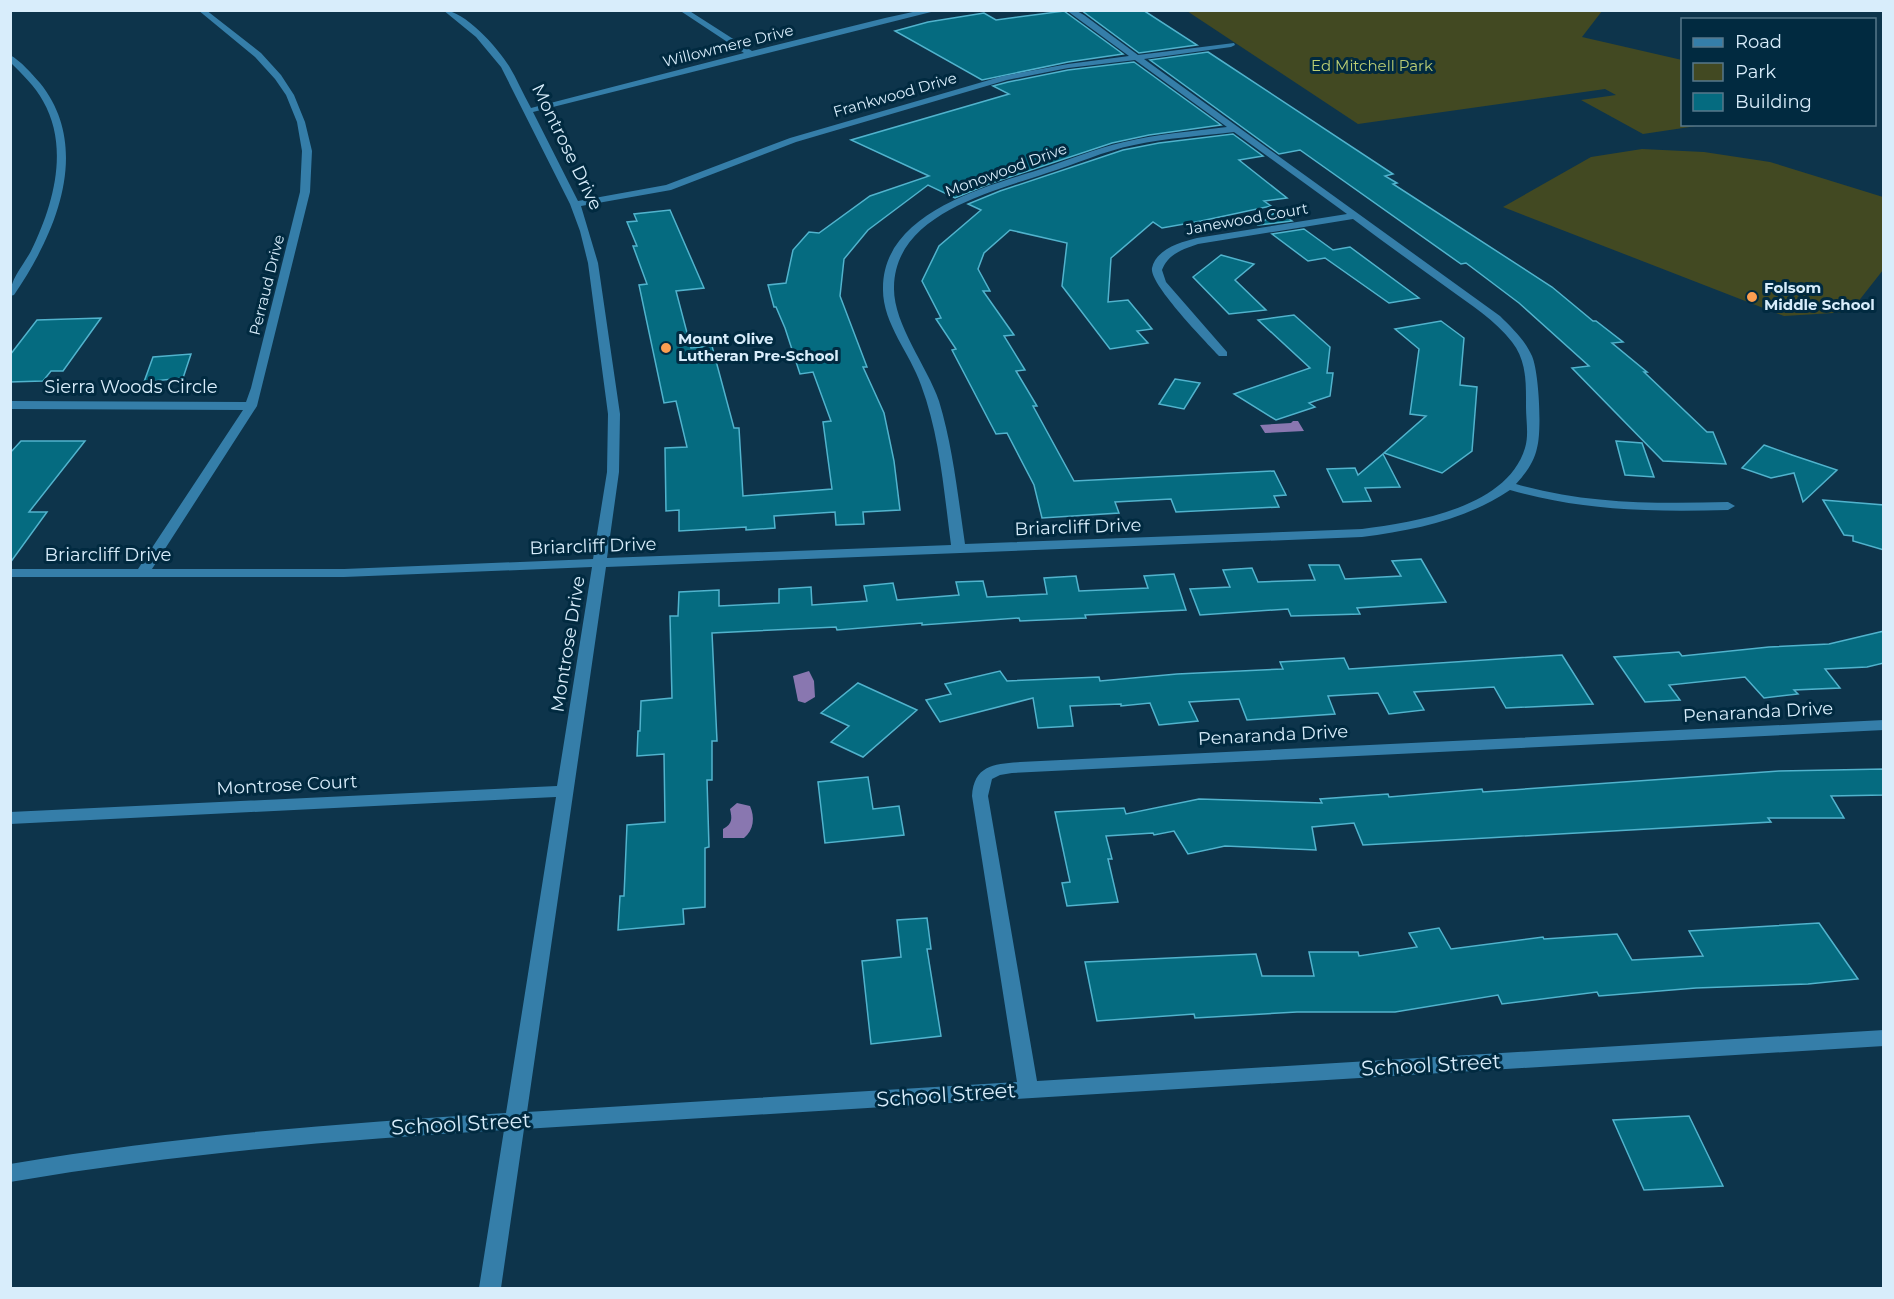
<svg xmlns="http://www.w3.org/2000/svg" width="1894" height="1299" font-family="Montserrat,sans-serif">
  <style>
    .green { fill: #424922 }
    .water { fill: #8977b0 }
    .building { fill: #056b80; stroke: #51b3cd; stroke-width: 1.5 }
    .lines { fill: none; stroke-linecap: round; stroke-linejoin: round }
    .minor { fill: #357ea9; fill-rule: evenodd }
    .poi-dot { fill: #fb9e51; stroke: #012a40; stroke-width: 2 }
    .labels { text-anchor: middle; stroke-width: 6; stroke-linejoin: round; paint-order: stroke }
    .far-street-label { font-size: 15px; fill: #d8edfb; stroke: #012a40 }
    .far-park-label { font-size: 15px; fill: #bcce74; stroke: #012a40 }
    .far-poi-label { font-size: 15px; font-weight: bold; fill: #d8edfb; stroke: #012a40; text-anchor: start }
    .street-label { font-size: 18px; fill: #d8edfb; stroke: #012a40 }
    .near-street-label { font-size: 21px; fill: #d8edfb; stroke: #012a40 }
  </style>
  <rect width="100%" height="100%" fill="#0d344b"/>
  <!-- green -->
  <g class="green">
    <path d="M1187,11H1602L1582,37L1682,60V124L1703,125L1643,134L1581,100L1616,95L1605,89L1358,124Z"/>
    <path d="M1642,149L1704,152L1770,162L1883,197V270L1850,312L1784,316L1503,207L1591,157Z"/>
  </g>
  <!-- water -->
  <g class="water">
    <path d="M1293,421H1298L1304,431L1265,433L1260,425L1291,423Z"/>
    <path d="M809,671L814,681L815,697L805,703L798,701L793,676Z"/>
    <path d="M737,803L750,806C755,817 754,830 744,838H723V829C733,824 732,818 730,809Z"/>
  </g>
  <!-- building -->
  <g class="building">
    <path d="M1081,10H1143L1197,45L1139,53Z"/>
    <path d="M1064,11L1123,54L1068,62L982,80L895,31L928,22L984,13L996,20Z"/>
    <path d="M1208,52L1393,174L1385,176L1397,183L1393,184L1552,287L1593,321H1596L1623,342L1612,343L1647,372H1644L1707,432H1713L1726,464L1663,461L1572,368L1589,366L1519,303L1466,263L1461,264L1300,150L1279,154L1150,60Z"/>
    <path d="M1134,62L1221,125L1149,135L1112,143L989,184L955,198L928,185L868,230L844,259L840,296L867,367H863L884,413L894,461L900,510L863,512L864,524L836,525L835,512L774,516L775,528L746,530V527L679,531V510L666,511L665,448L687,447L676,401L664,403L639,285L647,284L633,246H637L627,222L637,221L634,214L670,210L704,288L676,291L691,348L712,346L734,428H739L743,496L832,489L823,422L831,421L813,372L800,374L785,328L776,307H774L768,285L786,283L793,250L809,232L819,233L870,196L929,176L851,140L1009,94L993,86L1008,82L1068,70Z"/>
    <path d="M1233,134L1263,156L1239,160L1287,198L1264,201L1271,206L1201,221L1162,228L1153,222L1111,258L1108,302L1128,300L1152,329L1137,331L1148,343L1110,349L1062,286L1067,243L1010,230L984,253L978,269L990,291H983L1014,335L1004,336L1025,370L1016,371L1037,406H1033L1074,481L1274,471L1286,495L1274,496L1279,507L1176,512L1171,499L1115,502L1119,513L1042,518L1034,485L1007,433L996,434L952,350L956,349L936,319L941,318L922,281L939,246L981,210L968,204L1000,191L1123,150L1159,143Z"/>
    <path d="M1278,210L1292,221L1259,225Z"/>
    <path d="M1304,229L1333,250L1350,247L1419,298L1389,303L1325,258L1308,261L1272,234Z"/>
    <path d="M1221,255L1254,264L1235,280L1266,310L1229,314L1193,277Z"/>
    <path d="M1294,315L1330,347L1327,373H1333L1330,396L1309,403L1315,407L1276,420L1234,394L1310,368L1258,320Z"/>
    <path d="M101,318L63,371H51L43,381L10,382V355L37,320Z"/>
    <path d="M1441,321L1464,338L1460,385L1477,387L1472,451L1442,473L1384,453L1426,416L1410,414L1419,349L1395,329Z"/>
    <path d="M191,354L183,378L144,382L153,357Z"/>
    <path d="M1175,379L1200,383L1184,409L1159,404Z"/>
    <path d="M21,441H85L29,512H47L10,563V453Z"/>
    <path d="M1616,441L1642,443L1654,477L1625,475Z"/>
    <path d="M1764,445L1792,455L1837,470L1803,502L1794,473L1771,478L1742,468Z"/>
    <path d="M1383,454L1400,487L1365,488L1371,501L1343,502L1327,469L1355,468L1358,475Z"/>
    <path d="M1823,500L1884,505V550L1853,541V536L1844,535Z"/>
    <path d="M1421,559L1446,602L1357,608L1360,614L1291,616L1288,609L1200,615L1190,589L1230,587L1223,570L1252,568L1258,582L1315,580L1309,565H1339L1345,579L1401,576L1392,561Z"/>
    <path d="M1174,574L1186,610L1085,615L1086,618L1020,621L1019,618L922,625V623L837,630L836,627L712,633L717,741H712V780H707L709,847L705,848V907L683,909L684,924L618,930L620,896H624L627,825L665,822L664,754L637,756L638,731H640L641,701L672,698L670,616H678L679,592L719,590V606L779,603V589L811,587L812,605L867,601L864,586L893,583L897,600L959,595L956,582L983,581L987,597L1047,594L1044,578L1076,576L1079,591L1148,588L1144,576Z"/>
    <path d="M1884,631V663L1867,667L1825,669L1840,688L1794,690L1798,694L1764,698L1745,677L1669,685L1680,700L1645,702L1614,657L1679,652L1682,656L1769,647L1829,644Z"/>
    <path d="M1562,655L1593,704L1506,708L1494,687L1414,692L1424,710L1389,714L1378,693L1328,696L1335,714L1247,720L1239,699L1189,702L1198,721L1159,725L1150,703L1121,706V704L1070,706L1073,726L1038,728L1033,698L940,722L926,700L951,694L945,684L1000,671L1007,681L1099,677L1100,681L1177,674L1283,669L1280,662L1344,658L1349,669Z"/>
    <path d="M858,683L917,710L863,757L831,742L849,726L821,713Z"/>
    <path d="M1884,769V795L1831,796L1844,818H1768L1771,822L1363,845L1354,823L1312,827L1316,850L1225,846L1188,854L1174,831L1154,835L1153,833L1106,836L1112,859H1108L1118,902L1067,906L1062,883L1070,882L1055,812L1124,808L1126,814L1199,799L1322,803L1320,799L1388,794L1389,797L1482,789L1483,792L1779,771Z"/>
    <path d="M868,777L873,809L899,806L904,835L825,843L818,782Z"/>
    <path d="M927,918L931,949H927L941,1036L871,1044L862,961L901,957L897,920Z"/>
    <path d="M1819,923L1858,979L1808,984L1696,988L1599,996L1597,992L1502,1004L1498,995L1395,1012H1297L1195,1018L1194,1014L1097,1021L1085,962L1256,954L1262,976H1314L1309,952H1358L1359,956L1417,947L1409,933L1439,928L1451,949L1543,937L1544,939L1617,934L1632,960L1703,956L1689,931Z"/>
    <path d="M1689,1116L1723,1186L1644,1190L1613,1120Z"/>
  </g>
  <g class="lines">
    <!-- minor -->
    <g class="minor">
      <path d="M198,10H206L261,53L281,75L294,95L305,122L312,151L310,192L257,406L152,569H344L593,559L607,472L608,414L588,263L580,231L570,204L501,67L476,37L443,10C464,10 498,48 509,66C517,79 523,94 531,108L744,53L679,10H688L752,51L885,18L922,10H939L533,112L578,201L666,185L790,138L1003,76L1068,64L1129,56L1066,10H1075L1084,15L1138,55L1234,43L1235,45L1231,47L1144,59L1500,316C1512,328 1525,340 1532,356C1539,372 1542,431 1537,448C1534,462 1526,473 1516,484C1586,504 1656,504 1728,502L1735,506L1728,510C1653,512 1582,511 1510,490C1465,520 1415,530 1362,537L606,567L527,1112L1017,1082L972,796C974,765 994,764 1020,762L1884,720V730L1012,773L1000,775L992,779L988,796L1037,1081L1884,1030V1046L524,1129L501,1288H479L504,1130C338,1140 174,1154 10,1182V1164C175,1136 340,1123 506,1113L556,797L10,824V812L557,786L592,567L344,577H10V569H138L243,410L10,409V401L246,402L251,388L300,192L302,151L297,122L286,95L275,79L255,57ZM1135,60L1227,127C1193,131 1158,134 1124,142C1094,149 1066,161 1038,170C981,188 883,214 883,288C882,323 910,353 921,385C940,436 944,492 951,545L607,558L619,472L620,414L598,263L581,206L671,190L796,142L1007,80L1068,68ZM1234,132L1347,214L1197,238C1181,242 1156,249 1152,268C1149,284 1206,342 1219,356H1227V352L1166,282L1162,270C1168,254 1183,249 1198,244L1353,219C1385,243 1417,266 1449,289C1471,305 1495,320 1512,342C1527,361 1526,384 1526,407C1526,420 1529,435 1525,448C1507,508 1415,522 1362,529L965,544C958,497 953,447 939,401C927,366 893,324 894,287C895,214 991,192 1047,173C1076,164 1104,151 1134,145C1167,138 1200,136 1234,132Z"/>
      <path d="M10,55C21,61 32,74 40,83C93,149 55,235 14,295L10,296C10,279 23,266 31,251C53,206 70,148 43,101C35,86 22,74 10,62Z"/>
    </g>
  </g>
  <!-- markers -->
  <g class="poi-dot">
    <circle cx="1752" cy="297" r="6"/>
    <circle cx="666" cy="348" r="6"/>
  </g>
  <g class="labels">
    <!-- far-street labels -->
    <g class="far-street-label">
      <text transform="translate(728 46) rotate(-14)" y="5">Willowmere Drive</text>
      <text transform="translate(895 95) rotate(-16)" y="5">Frankwood Drive</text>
      <text transform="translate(1006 170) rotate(-20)" y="5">Monowood Drive</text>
      <text transform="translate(1247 219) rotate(-10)" y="5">Janewood Court</text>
      <text transform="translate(267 285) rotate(-76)" y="5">Perraud Drive</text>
    </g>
    <!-- far-park labels -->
    <g class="far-park-label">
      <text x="1372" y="71">Ed Mitchell Park</text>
    </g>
    <!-- far-poi labels -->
    <g class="far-poi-label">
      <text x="1764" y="293">Folsom<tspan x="1764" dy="17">Middle School</tspan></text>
      <text x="678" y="344">Mount Olive<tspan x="678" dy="17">Lutheran Pre-School</tspan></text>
    </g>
    <!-- street labels -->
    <g class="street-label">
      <text transform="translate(567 147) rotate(64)" y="6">Montrose Drive</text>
      <text x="131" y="393">Sierra Woods Circle</text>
      <text transform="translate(1078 527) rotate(-2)" y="6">Briarcliff Drive</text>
      <text transform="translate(593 546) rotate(-2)" y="6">Briarcliff Drive</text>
      <text x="108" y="561">Briarcliff Drive</text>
      <text transform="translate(568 644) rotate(-81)" y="6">Montrose Drive</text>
      <text transform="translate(1758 712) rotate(-3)" y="6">Penaranda Drive</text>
      <text transform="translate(1273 735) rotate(-3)" y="6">Penaranda Drive</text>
      <text transform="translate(287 785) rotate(-3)" y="6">Montrose Court</text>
    </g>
    <!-- near-street labels -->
    <g class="near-street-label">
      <text transform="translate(1431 1065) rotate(-3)" y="7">School Street</text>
      <text transform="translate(946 1095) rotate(-4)" y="7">School Street</text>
      <text transform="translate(461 1124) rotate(-3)" y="7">School Street</text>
    </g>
  </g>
  <!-- border -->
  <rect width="1894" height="1299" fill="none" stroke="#d8edfb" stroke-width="24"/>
  <!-- legend -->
  <rect x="1681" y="18" width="195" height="108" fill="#012a40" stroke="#57788b" stroke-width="1.5"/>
  <rect x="1693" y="38" width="30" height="9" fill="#357ea9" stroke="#57788b" stroke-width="1.5"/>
  <text x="1735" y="48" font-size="18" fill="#d8edfb">Road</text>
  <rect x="1693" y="63" width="30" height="18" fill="#424922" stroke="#57788b" stroke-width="1.5"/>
  <text x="1735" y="78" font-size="18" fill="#d8edfb">Park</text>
  <rect x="1693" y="93" width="30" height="18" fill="#056b80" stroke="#57788b" stroke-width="1.5"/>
  <text x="1735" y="108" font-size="18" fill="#d8edfb">Building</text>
</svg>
